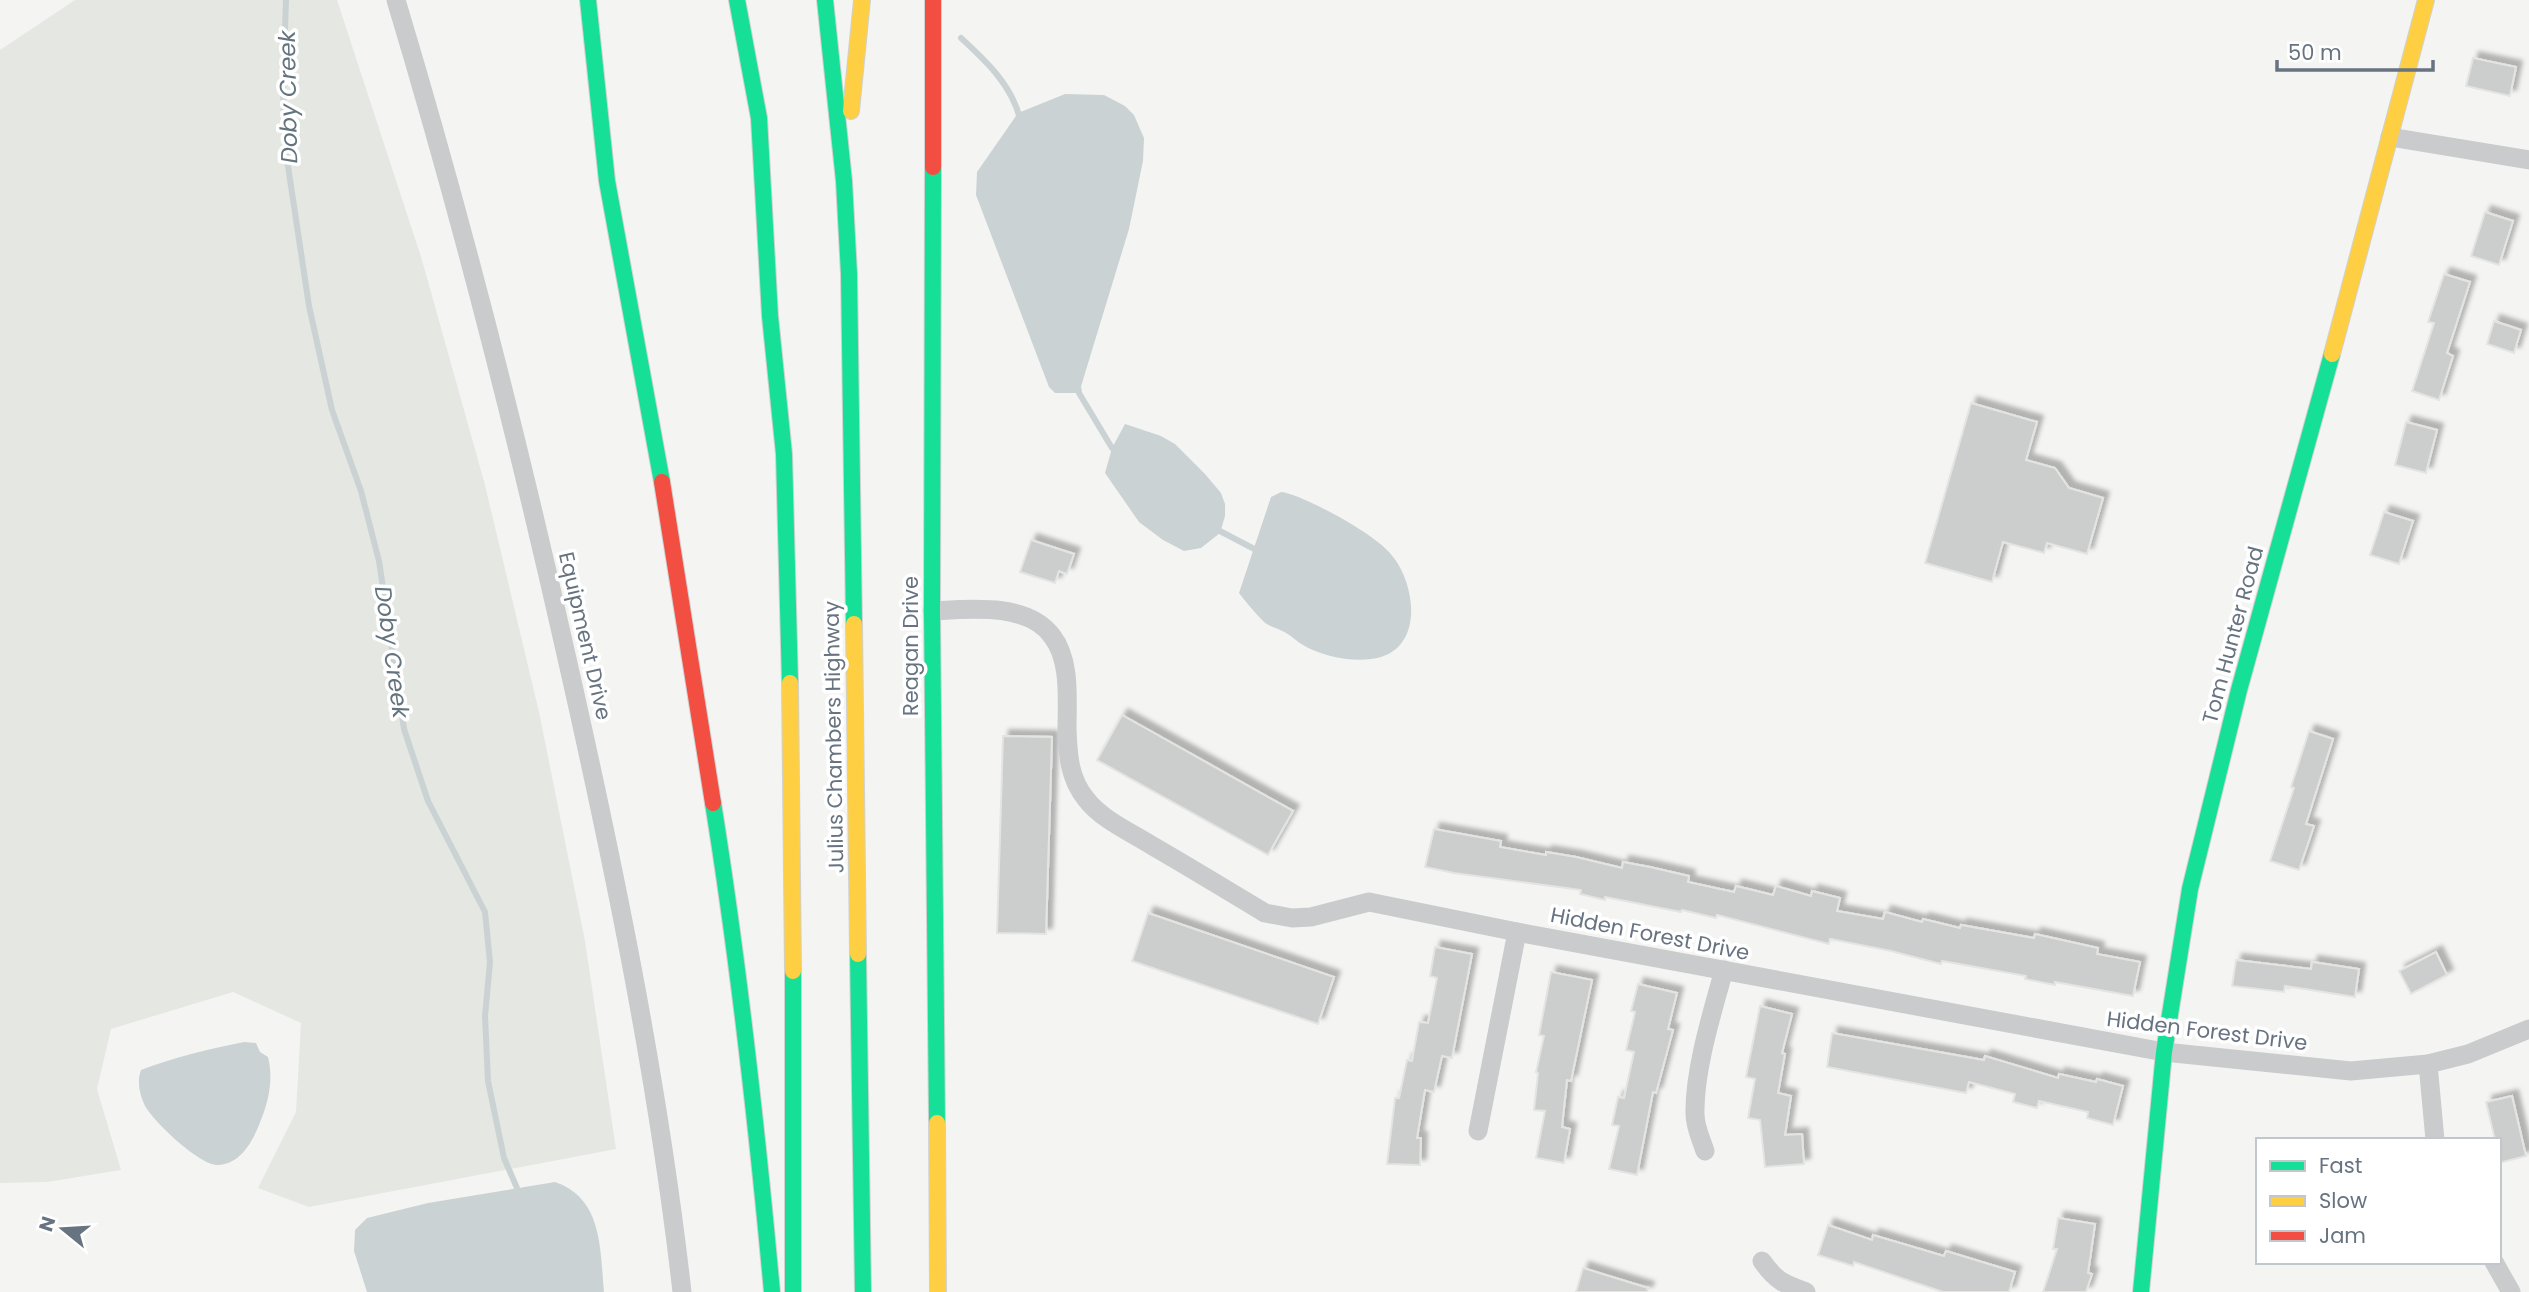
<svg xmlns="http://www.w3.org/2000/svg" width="2529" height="1292" font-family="Poppins,sans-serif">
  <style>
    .green { fill: #e4e7e2 }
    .water { fill: #cbd2d4 }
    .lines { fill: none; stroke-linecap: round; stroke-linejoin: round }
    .stream { stroke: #cbd2d4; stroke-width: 6 }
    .building { fill: #cccece; stroke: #e4e4e3; stroke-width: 2; filter: url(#shadow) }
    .fast-casing { stroke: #d0d1d1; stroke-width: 18 }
    .slow-casing { stroke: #d0d1d1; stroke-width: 18 }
    .jam-casing { stroke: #d0d1d1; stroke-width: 18 }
    .street { stroke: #cacbcd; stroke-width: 19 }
    .fast { stroke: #16e098; stroke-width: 16 }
    .slow { stroke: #ffcf43; stroke-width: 16 }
    .jam { stroke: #f24e42; stroke-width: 16 }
    .labels { text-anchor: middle; stroke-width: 7; stroke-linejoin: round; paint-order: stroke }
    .street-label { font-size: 21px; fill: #677381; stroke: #fff }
    .water-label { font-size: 23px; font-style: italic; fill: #63747e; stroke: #fff }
  </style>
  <defs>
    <filter id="shadow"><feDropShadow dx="6" dy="-6" stdDeviation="2" flood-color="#0004"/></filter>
  </defs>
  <rect width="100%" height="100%" fill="#f4f5f3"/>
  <!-- green -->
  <path class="green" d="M75,0H337L338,3L422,260L485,485L539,712L585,941L616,1149L309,1207L258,1188L296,1112L301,1023L233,992L111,1029L97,1089L121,1170L47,1182L0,1183V50Z"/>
  <!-- water -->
  <g class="water">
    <path d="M1065,94L1104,95L1125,106L1134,115L1144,138L1143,161L1129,229L1079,393H1055L1049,387L976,195L977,172L1018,113Z"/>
    <path d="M1125,424L1161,436L1175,444L1205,474L1221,493L1225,504V516L1220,533L1201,548L1184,551L1163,540L1139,522L1105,473L1112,448Z"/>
    <path d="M1281,492C1295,493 1335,514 1348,522C1364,532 1383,543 1394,558C1415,586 1423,644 1381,657C1358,664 1323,657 1303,645C1297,642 1292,636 1286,633C1279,628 1269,627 1263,621C1254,612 1246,602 1239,593L1271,497Z"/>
    <path d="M244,1042L256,1043L260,1052L268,1057C274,1081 268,1103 259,1125C252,1142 241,1163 219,1165C201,1167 154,1122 145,1106C139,1094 137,1081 141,1070C175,1057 209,1049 244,1042Z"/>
    <path d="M555,1182C603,1198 600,1250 604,1292H367L354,1251L355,1230L367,1218L428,1203Z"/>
  </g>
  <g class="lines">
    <!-- stream -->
    <g class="stream">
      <path d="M286,0L283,90L285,146L309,306L332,410L361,491L379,561L404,729L428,801L485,912L490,962L485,1016L488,1081L504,1158L517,1188L516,1194"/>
      <path d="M961,38C985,60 1012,85 1020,119"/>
      <path d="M1078,386L1079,393L1112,448L1116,451"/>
      <path d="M1216,529L1262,553"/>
    </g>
  </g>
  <!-- building -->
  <g class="building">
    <path d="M2473,58L2516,67L2510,96L2466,86Z"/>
    <path d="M2485,212L2513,221L2499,265L2471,256Z"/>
    <path d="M2444,274L2470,282L2447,353L2453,356L2439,400L2412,391L2434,323L2428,322Z"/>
    <path d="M2494,321L2521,330L2514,353L2487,344Z"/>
    <path d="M1971,403L2037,422L2026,460L2055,468L2069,488L2103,498L2087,554L2047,543L2044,553L2003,542L1992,582L1925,563Z"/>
    <path d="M2406,422L2437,430L2426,473L2395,465Z"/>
    <path d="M2384,512L2413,521L2399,564L2370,555Z"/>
    <path d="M1031,540L1074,554L1067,574L1059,571L1055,583L1020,572Z"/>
    <path d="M1122,715L1293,811L1268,855L1097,760Z"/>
    <path d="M2309,731L2333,739L2306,824L2314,826L2299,870L2270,861L2294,788L2291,787Z"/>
    <path d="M1003,736L1052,737L1046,934L997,933Z"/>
    <path d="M1434,829L1501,841L1500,847L1546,855V852L1576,857L1622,868L1623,862L1650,867L1689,876L1688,882L1734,892L1736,886L1773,895L1776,886L1811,896L1812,891L1840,898L1837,911L1883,919L1885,912L1922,922L1923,919L1960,928L1961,925L2034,938L2035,934L2098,948L2097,954L2140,962L2133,996L2055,982V985L2025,979L2026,976L1942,961L1941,964L1891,951L1830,939L1829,944L1717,915L1716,918L1682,910L1681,912L1605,897V900L1580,894L1581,890L1454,873L1425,867Z"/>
    <path d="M1148,913L1334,977L1318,1024L1132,961Z"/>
    <path d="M1435,947L1472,954L1452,1058L1442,1056L1434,1092L1425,1090L1417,1138H1421L1420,1165L1387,1164L1395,1098H1399L1407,1060L1412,1061L1419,1022L1428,1023L1437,978L1430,976Z"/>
    <path d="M2436,952L2447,975L2411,994L2399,971Z"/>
    <path d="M2236,960L2311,969L2312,962L2359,969L2355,997L2285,986L2284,992L2232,986Z"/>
    <path d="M1551,972L1592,980L1571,1081L1567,1080L1562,1127L1570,1129L1564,1163L1536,1158L1545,1111L1534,1110L1538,1073L1536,1072L1544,1036L1539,1035Z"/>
    <path d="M1638,984L1677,993L1668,1029L1673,1030L1656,1093L1653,1092L1637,1175L1609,1169L1619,1126L1612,1125L1618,1097L1624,1098L1634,1052L1626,1050L1635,1012L1631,1011Z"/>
    <path d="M1760,1006L1792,1014L1782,1053L1785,1054L1778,1093L1791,1096L1785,1135L1802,1134L1804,1164L1765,1167L1760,1120L1748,1118L1755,1079L1746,1077Z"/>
    <path d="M1832,1033L1984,1060L1985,1056L2058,1078L2059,1074L2096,1082L2097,1079L2123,1086L2113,1125L2087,1118L2088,1112L2039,1101L2037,1108L2013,1102L2015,1094L1969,1082L1966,1093L1827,1067Z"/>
    <path d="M2512,1096L2526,1156L2499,1163V1140H2495L2486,1102Z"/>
    <path d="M2058,1218L2095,1224L2088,1273L2092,1274L2086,1292H2043L2057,1249H2053Z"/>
    <path d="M1828,1225L1872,1240L1873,1235L1944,1256L1946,1251L2015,1272L2009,1292H1943L1854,1262L1853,1266L1818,1255Z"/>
    <path d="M1583,1268L1648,1288L1647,1292H1576Z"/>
  </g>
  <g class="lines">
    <!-- fast casing -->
    <g class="fast-casing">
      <g id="fast">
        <path d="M588,0L607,181L662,482"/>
        <path d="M737,0L759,118L770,316L784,454L790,683"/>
        <path d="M825,0L844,181L849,274L854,624"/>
        <path d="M933,167L932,611L937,1123"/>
        <path d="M713,803C739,965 757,1128 772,1292"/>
        <path d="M858,954L863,1292"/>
        <path d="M793,971V1292"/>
        <path d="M2141,1292L2164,1052L2190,889L2239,690L2332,354"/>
      </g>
    </g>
    <!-- slow casing -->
    <g class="slow-casing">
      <g id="slow">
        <path d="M851,111L862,0"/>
        <path d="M2332,354L2426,0"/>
        <path d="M854,624L858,954"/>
        <path d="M790,683L793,971"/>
        <path d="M937,1123L938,1292"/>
      </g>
    </g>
    <!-- jam casing -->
    <g class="jam-casing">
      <g id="jam">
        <path d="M933,167V0"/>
        <path d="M662,482L713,803"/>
      </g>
    </g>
    <!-- street -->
    <g class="street">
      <path d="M396,0C462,219 518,440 568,663C615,871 658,1080 682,1292"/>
      <path d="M2390,137L2529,160"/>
      <path d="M932,611C968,609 1027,602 1052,636C1071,660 1067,700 1067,729C1068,755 1069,778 1086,799C1101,819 1130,832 1151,845C1189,867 1227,890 1265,913L1292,918L1311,917L1369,902L1517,932L2164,1052L2351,1071L2428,1064L2468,1054L2529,1029"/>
      <path d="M2428,1064L2435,1140"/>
      <path d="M1478,1131L1517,932"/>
      <path d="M1705,1151C1701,1139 1695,1127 1695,1114C1694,1071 1712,1013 1724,970"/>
      <path d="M1762,1261C1776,1281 1784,1284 1806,1292"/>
      <path d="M2494,1262L2511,1292"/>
    </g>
    <!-- fast -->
    <use href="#fast" class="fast"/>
    <!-- slow -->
    <use href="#slow" class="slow"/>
    <!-- jam -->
    <use href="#jam" class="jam"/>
  </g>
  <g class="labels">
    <!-- street labels -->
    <g class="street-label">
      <text transform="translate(2233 635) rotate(-75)" y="7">Tom Hunter Road</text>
      <text transform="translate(585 636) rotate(77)" y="7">Equipment Drive</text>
      <text transform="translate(911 646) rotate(-90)" y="7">Reagan Drive</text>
      <text transform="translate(834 737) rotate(-91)" y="7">Julius Chambers Highway</text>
      <text transform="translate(1650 934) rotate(11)" y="7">Hidden Forest Drive</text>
      <text transform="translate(2207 1031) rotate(7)" y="7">Hidden Forest Drive</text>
    </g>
    <!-- water labels -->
    <g class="water-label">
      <text transform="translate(288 97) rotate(-91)" y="8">Doby Creek</text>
      <text transform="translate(392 652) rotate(82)" y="8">Doby Creek</text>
    </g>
  </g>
  <!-- legend -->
  <rect x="2256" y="1138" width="245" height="126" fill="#ffffff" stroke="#c2c7cd" stroke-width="2"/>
  <rect x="2270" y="1161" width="35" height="10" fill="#16e098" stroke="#c2c7cd" stroke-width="2"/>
  <text x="2319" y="1173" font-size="21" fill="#677381">Fast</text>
  <rect x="2270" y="1196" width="35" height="10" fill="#ffcf43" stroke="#c2c7cd" stroke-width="2"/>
  <text x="2319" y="1208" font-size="21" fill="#677381">Slow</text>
  <rect x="2270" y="1231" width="35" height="10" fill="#f24e42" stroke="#c2c7cd" stroke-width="2"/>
  <text x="2319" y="1243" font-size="21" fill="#677381">Jam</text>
  <!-- north arrow -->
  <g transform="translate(63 1229) rotate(288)" stroke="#ffffff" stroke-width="5" paint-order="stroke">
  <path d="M0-5L12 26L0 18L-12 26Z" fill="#677381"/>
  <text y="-10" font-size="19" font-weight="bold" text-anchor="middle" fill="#677381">N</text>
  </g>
  <!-- scale -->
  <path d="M2277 60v10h156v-10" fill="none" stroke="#677381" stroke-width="3.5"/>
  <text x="2288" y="60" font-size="21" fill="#677381" stroke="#ffffff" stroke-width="5" paint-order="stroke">50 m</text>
</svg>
